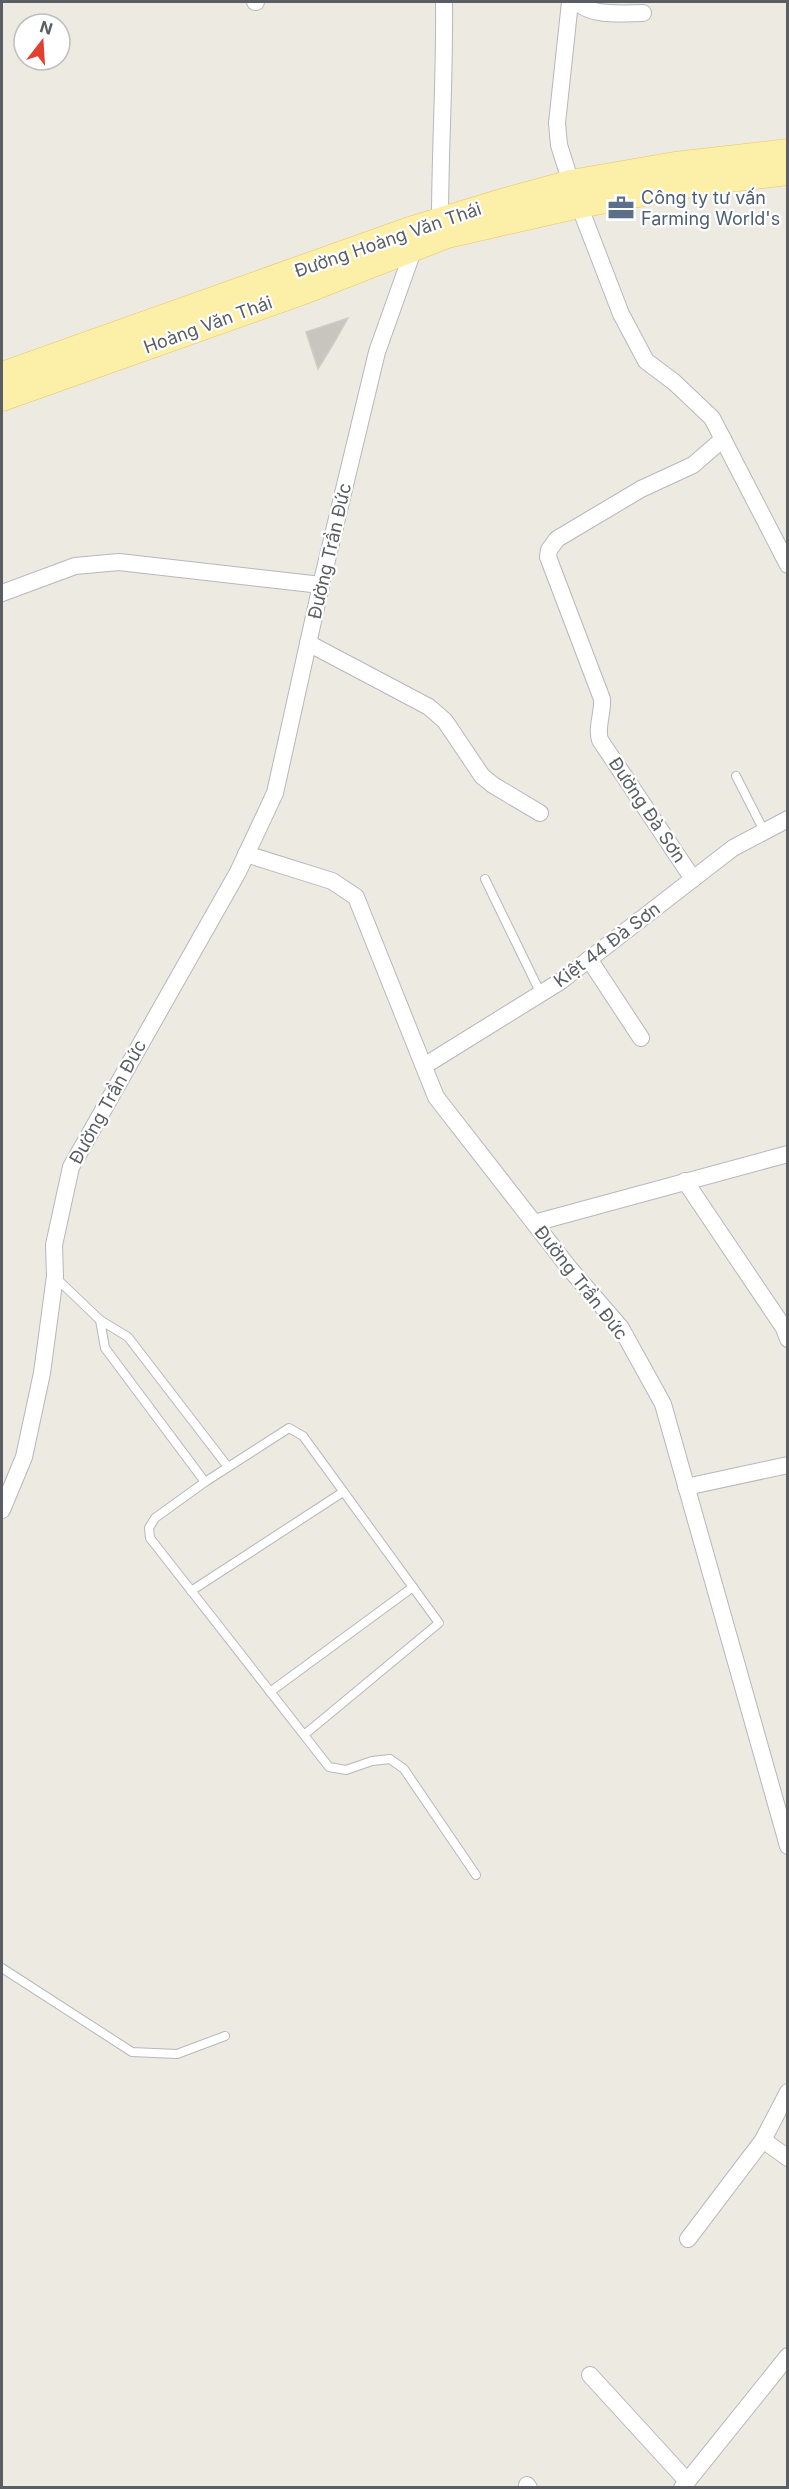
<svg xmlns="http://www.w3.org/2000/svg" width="789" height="2489" font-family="Inter,sans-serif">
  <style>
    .building { fill: #c8c5bf; stroke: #d1ccc1; stroke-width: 1.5 }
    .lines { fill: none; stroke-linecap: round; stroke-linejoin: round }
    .lane-casing { stroke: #b5b8bc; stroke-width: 10 }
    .street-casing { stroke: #b5b8bc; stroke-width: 18 }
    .primary-casing { stroke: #ecc55c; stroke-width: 27 }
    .lane { stroke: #fff; stroke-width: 8 }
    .street { stroke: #fff; stroke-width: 16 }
    .primary { stroke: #fcefa8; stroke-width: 26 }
    .labels { text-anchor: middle; stroke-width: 4.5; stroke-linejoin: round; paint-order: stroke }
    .service-label { font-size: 18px; fill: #4e5e75; stroke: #fff; text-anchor: start }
    .street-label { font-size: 18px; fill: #5a5e62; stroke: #fff }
  </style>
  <rect width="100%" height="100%" fill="#edeae2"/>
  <!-- building -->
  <path class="building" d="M348,318L335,341L318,369L306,332Z"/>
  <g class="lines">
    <!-- lane casing -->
    <g class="lane-casing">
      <g id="lane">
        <path d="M736,776L764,831"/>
        <path d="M485,879L541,994"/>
        <path d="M55,1277L100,1320"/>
        <path d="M205,1482L105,1348L100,1320L128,1337L228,1467"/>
        <path d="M191,1591L343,1492"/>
        <path d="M270,1692L413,1587"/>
        <path d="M304,1735L439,1623L303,1436L289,1428L205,1482L155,1518L149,1528L150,1538L329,1767L346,1770L372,1761L390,1759L404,1769L476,1875"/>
        <path d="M2,1968L132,2052L177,2054L225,2036"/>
      </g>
    </g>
    <!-- street casing -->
    <g class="street-casing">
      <g id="street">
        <path d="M255,2H256"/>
        <path d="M570,2L557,123L559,145L571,183"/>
        <path d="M577,2C592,17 623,13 643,13"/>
        <path d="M579,205L621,314L646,361L674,382L712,418L788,565"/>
        <path d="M440,221C440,147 445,75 444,2"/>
        <path d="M2,593L75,566L119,562L321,585"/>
        <path d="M308,643L429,707L445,721L482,776L493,785L540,813"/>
        <path d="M246,854L332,881L356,897L436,1097L570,1269L621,1328L663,1404L788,1846"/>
        <path d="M693,879L600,740C596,728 603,713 602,699L548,557L549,550L557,539L641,489L693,465L723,439"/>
        <path d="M589,959L641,1038"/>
        <path d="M424,1066L561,981L733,848L788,819"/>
        <path d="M685,1181L784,1328L788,1339"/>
        <path d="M534,1223L788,1154"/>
        <path d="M686,1487L788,1465"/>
        <path d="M2,1510L24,1457L42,1373L55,1276L54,1245L71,1167L238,872L275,793L321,585L377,352L414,248"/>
        <path d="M788,2092L763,2140L788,2158"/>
        <path d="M688,2239L763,2140"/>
        <path d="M590,2375L687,2481"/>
        <path d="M527,2485L529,2488"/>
        <path d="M682,2488L788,2356"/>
      </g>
    </g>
    <!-- primary casing -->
    <g class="primary-casing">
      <g id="primary">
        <path d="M2,375L410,230L502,202L571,183L675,165L788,152"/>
        <path d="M2,398L304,291L447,235L579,205L703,182L788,172"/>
      </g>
    </g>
    <!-- lane -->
    <use href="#lane" class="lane"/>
    <!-- street -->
    <use href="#street" class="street"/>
    <!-- primary -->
    <use href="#primary" class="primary"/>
  </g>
  <!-- icons -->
  <defs>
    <g id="office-bare" transform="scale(2.07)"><path d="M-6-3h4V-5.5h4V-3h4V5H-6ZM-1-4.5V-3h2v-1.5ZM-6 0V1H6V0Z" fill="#5c6f8a" stroke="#fff" stroke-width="2.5" paint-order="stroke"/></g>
  </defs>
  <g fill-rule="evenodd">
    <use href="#office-bare" x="621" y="208"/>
  </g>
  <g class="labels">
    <!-- service labels -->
    <g class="service-label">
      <text x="641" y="204">Công ty tư vấn<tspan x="641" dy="21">Farming World's</tspan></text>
    </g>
    <!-- street labels -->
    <g class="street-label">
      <text transform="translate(388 240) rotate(-19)" y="6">Đường Hoàng Văn Thái</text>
      <text transform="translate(208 325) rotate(-20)" y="6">Hoàng Văn Thái</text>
      <text transform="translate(330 551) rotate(-77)" y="6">Đường Trần Đức</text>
      <text transform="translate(647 810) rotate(56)" y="6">Đường Đà Sơn</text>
      <text transform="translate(607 945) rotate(-37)" y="6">Kiệt 44 Đà Sơn</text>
      <text transform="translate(108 1102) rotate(-61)" y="6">Đường Trần Đức</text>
      <text transform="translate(581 1283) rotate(52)" y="6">Đường Trần Đức</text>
    </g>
  </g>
  <!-- border -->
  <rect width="789" height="2489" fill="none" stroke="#5a5e62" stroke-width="6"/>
  <!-- north arrow -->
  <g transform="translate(42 42) rotate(17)"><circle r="28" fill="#ffffff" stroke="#bdbfc0" stroke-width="1.5"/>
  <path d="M0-4.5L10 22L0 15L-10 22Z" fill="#e24132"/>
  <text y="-9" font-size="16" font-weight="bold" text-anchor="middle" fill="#5a5e62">N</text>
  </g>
</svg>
